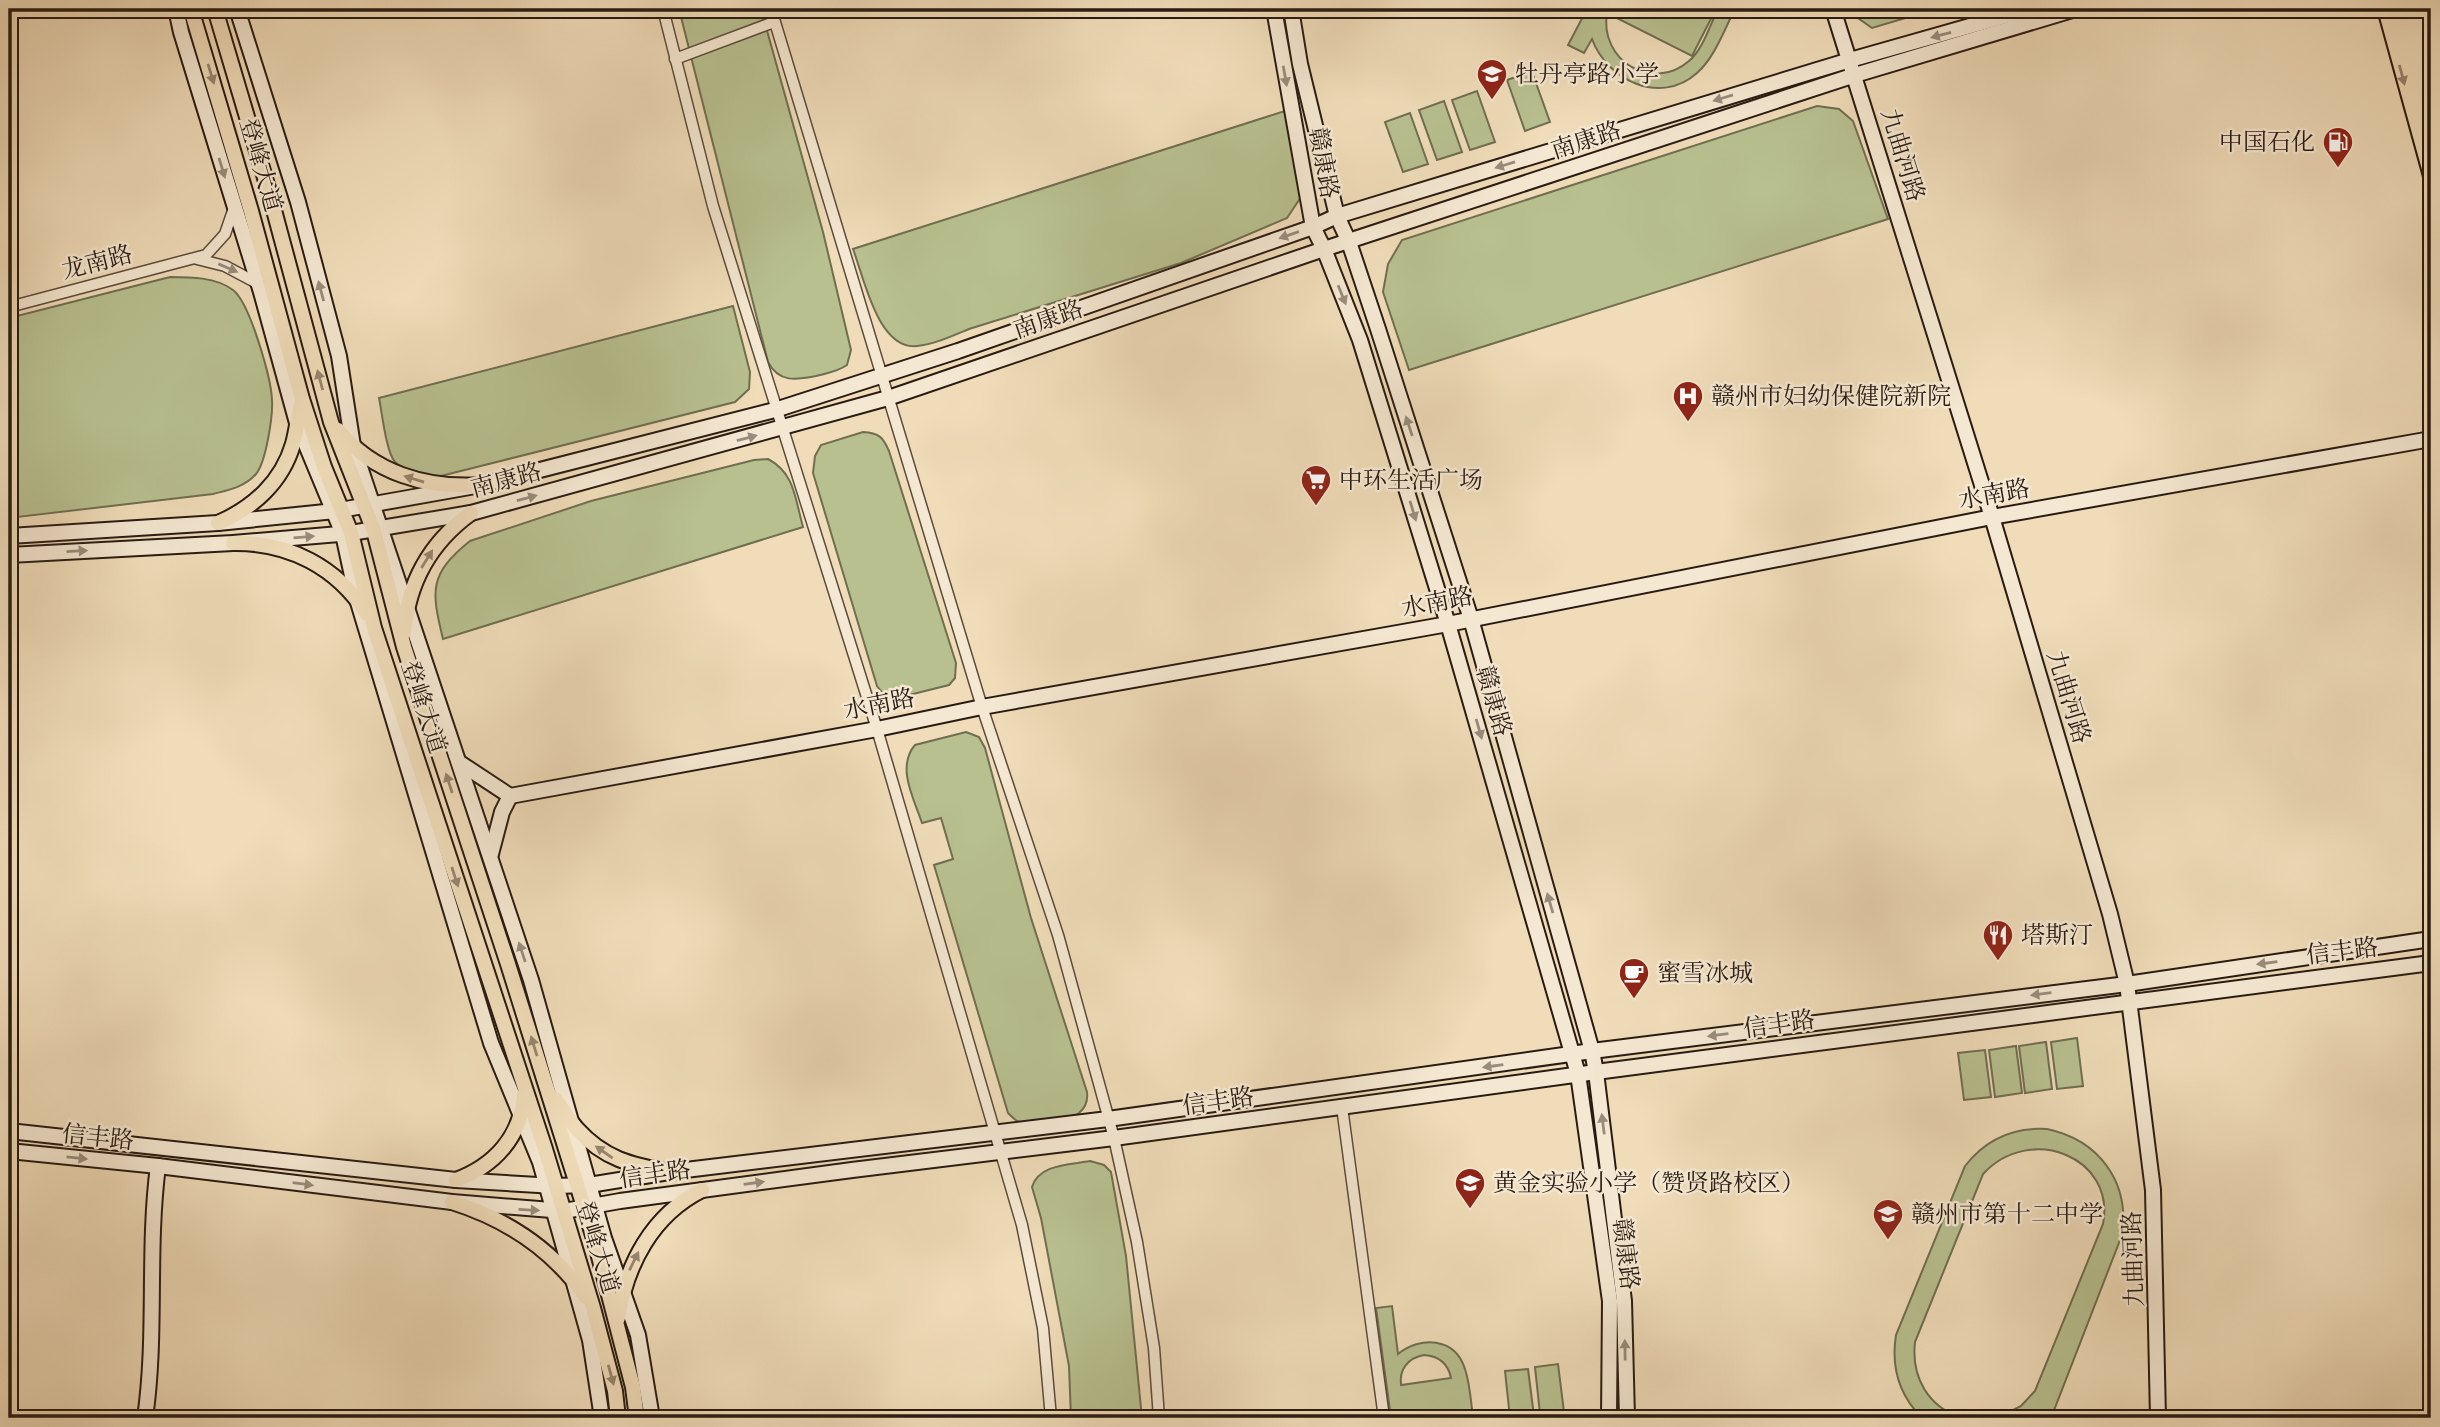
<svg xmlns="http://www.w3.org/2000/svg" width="2440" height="1427" font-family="'IM FELL English','Noto Serif SC',serif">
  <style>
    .green { fill: #b8c090; stroke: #706e51; stroke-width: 2; fill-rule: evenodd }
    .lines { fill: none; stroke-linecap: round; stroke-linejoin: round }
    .street-casing { stroke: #5b4b3c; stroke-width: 13 }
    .secondary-casing { stroke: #291b12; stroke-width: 18 }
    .primary-casing { stroke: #291b12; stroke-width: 18 }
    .highway-casing { stroke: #291b12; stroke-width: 21 }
    .street { stroke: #f5e8d2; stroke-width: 10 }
    .secondary { stroke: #f5e8d2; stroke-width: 14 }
    .primary { stroke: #f0dcb9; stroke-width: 14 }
    .highway { stroke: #f0dcb9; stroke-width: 18 }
    .oneway { fill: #998c7c }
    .oneway2 { fill: #96856e }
    .labels { text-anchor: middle; stroke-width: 5; stroke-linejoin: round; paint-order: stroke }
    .poi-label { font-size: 24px; fill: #291b12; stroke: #f5e8d2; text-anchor: start }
    .street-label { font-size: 24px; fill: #291b12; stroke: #f5e8d2 }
  </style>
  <rect width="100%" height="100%" fill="#f0dcb9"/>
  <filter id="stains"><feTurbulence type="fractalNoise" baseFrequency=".00286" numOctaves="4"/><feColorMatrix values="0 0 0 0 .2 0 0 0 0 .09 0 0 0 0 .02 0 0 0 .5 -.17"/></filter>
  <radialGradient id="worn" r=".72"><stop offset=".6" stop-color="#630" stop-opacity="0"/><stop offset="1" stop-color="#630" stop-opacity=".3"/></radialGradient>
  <!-- green -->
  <g class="green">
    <path d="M679,9H761L823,232L851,350L847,365C837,372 827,373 816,376C796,380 779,383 768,362Z"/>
    <path d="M1587,9H1608V13L1610,9H1716L1692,56L1607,13C1599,60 1652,93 1689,61C1703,49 1710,25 1718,9H1735C1724,30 1715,57 1697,73C1660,106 1607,80 1592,39L1584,53L1568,45Z"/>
    <path d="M1852,9H1936L1872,28L1855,16Z"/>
    <path d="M1532,72L1550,122L1525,131L1507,80Z"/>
    <path d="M1477,91L1495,142L1470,150L1452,100Z"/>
    <path d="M1444,101L1462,152L1437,160L1419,110Z"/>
    <path d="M1817,106L1839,109L1853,121L1888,219L1409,370L1383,292L1388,264L1402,240Z"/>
    <path d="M1288,110L1305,191L1287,218L1181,263L969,329C952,336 935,344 917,346C878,350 864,278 853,249Z"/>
    <path d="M1410,113L1428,164L1403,172L1385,122Z"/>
    <path d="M170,277C190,277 216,277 233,290C250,303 271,378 272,400C273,416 266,462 256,474C245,487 228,490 213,494L9,518V318Z"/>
    <path d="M733,306L750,372L749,389L735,402L437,477C425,475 404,472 395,462C386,452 382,412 379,398Z"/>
    <path d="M863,432C879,433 883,437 889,451L956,663L955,678L949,685L897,698L884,695L877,686L813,473L815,456L821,445Z"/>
    <path d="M768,459C795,473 795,499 803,527L443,639C431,590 429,574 470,541L591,501L754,460Z"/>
    <path d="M966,732L979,737L985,748L1031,918L1087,1092C1088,1100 1085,1108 1079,1113C1070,1119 1027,1126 1017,1121C1014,1119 1010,1115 1008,1113L934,865L953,859L941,818L922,823C914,799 896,767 915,745Z"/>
    <path d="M2077,1038L2083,1086L2057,1089L2051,1042Z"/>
    <path d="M2046,1042L2052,1089L2025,1093L2019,1046Z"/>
    <path d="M2016,1046L2022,1093L1995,1097L1989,1050Z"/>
    <path d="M1985,1050L1991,1097L1964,1100L1958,1053Z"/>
    <path d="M2047,1129C2099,1140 2130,1182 2122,1235L2051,1418H1998L2021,1406L2035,1391L2103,1224C2116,1157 2030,1123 1983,1174L1915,1342C1911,1377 1928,1407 1962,1418H1922C1899,1395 1891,1366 1896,1335L1965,1166C1986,1139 2013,1127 2047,1129Z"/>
    <path d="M1090,1161L1104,1165L1111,1172L1126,1256L1142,1418H1071L1069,1366L1041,1218L1032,1187C1039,1164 1069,1165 1090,1161Z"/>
    <path d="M1392,1306L1398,1354C1420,1336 1455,1337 1465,1369C1470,1384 1471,1402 1473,1418H1391L1376,1308ZM1424,1355C1438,1356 1448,1363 1451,1378L1401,1385C1399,1369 1408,1358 1424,1355Z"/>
    <path d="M1558,1364L1564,1412L1540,1414L1535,1367Z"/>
    <path d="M1528,1369L1534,1416L1510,1418L1505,1371Z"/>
  </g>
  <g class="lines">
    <!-- street casing -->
    <g class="street-casing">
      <g id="street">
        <path d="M663,9L713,206L877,729L1022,1225L1043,1328L1051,1418"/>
        <path d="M771,9L982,707L1058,935L1114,1138L1137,1242L1154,1348L1159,1418"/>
        <path d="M675,59L774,22"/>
        <path d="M197,259L225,266L257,283"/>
        <path d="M9,307L206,255L225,234L234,208"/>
        <path d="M1342,1107L1384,1418"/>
      </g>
    </g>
    <!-- secondary casing -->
    <g class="secondary-casing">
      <g id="secondary">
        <path d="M176,9L181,32L261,292L297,423L343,534L357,599L491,1043L540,1162L590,1340L602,1418"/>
        <path d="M237,9L298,202L339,356L353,446L531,980L604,1238L638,1335L652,1418"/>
        <path d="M1274,9L1313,227L1324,249L1360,340L1448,624L1578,1074L1610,1301L1609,1418"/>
        <path d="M1291,9L1300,64L1337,216L1349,242L1378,329L1471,619L1592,1051L1596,1072L1624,1301L1627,1418"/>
        <path d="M1833,9L1992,517L2110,914L2127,984L2153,1190L2158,1418"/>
        <path d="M9,536L218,523L335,511L481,485L775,410L958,351L1313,227L1337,216L1850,60L2030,9"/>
        <path d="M9,555L233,543L351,533L471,513L888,398L1324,249L1855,75L2076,9"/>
        <path d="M460,763L510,796L877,729L982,707L1448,624L1992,517L2431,439"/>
        <path d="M491,854L502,812L510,796"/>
        <path d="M9,1131L456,1180L555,1186L589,1185L669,1172L1108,1119L1592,1051L2127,984L2431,939"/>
        <path d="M9,1151L158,1166L452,1202L564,1211L620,1201L852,1170L1114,1138L1596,1072L2431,963"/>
        <path d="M145,1418C157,1335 147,1250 158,1166"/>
      </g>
    </g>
    <!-- primary casing -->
    <g class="primary-casing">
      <g id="primary">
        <path d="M191,9L251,211L302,399L324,467L351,533L374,628L545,1149L593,1308L615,1391L618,1418"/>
        <path d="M215,9L268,188L331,422L374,531L404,647L508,964L596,1245L633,1387L637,1418"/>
        <path d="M2385,9L2431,176"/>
        <path d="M338,430C373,473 427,489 481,485"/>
        <path d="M218,523C253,508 282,482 293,444C297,430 298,415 302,400"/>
        <path d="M233,543C289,542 337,567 367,614"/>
        <path d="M404,632C408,582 431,542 471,513"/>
        <path d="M555,1099C563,1109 569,1120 577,1129C604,1159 631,1165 669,1172"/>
        <path d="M456,1180C494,1166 521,1137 524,1095"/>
        <path d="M452,1202C506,1219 553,1250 586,1297"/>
        <path d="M618,1318C626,1265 652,1215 702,1190"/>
      </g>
    </g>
    <!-- highway casing -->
    <g class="highway-casing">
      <g id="highway">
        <path d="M2398,9L2431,122"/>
        <path d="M2415,9L2431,64"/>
      </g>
    </g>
    <!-- street -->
    <use href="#street" class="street"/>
    <!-- secondary -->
    <use href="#secondary" class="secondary"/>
    <!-- primary -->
    <use href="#primary" class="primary"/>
    <!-- highway -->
    <use href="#highway" class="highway"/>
  </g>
  <!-- one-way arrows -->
  <defs><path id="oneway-solid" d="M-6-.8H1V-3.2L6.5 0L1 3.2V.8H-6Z" transform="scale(1.75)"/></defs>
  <g class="oneway">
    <use href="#oneway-solid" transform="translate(1941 35) rotate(165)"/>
    <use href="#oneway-solid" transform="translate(1285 76) rotate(80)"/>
    <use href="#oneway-solid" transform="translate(1723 98) rotate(163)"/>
    <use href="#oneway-solid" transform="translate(1505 165) rotate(163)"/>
    <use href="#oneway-solid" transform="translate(222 168) rotate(73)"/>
    <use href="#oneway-solid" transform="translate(1289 235) rotate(161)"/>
    <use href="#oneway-solid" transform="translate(228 268) rotate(23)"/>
    <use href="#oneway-solid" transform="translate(321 291) rotate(-105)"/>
    <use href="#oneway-solid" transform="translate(1342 295) rotate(68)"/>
    <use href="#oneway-solid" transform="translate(1409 426) rotate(-108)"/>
    <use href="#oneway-solid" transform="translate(747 438) rotate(-15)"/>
    <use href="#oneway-solid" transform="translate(527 498) rotate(-15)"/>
    <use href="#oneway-solid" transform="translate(1413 511) rotate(73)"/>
    <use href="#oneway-solid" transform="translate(304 537) rotate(-5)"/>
    <use href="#oneway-solid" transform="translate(77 551) rotate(-3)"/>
    <use href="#oneway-solid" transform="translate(1479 729) rotate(74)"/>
    <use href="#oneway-solid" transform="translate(1550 903) rotate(-106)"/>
    <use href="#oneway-solid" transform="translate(522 952) rotate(-108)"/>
    <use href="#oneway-solid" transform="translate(2267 963) rotate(172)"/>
    <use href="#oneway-solid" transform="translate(2041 994) rotate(173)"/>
    <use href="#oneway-solid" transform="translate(1718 1035) rotate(173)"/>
    <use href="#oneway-solid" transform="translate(1493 1066) rotate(172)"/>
    <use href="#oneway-solid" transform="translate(1603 1124) rotate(-97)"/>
    <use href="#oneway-solid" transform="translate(77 1158) rotate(6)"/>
    <use href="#oneway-solid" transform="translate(754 1183) rotate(-8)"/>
    <use href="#oneway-solid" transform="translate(303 1184) rotate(7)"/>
    <use href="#oneway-solid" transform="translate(529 1210) rotate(3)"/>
    <use href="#oneway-solid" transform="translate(1625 1350) rotate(-91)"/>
  </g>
  <g class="oneway2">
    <use href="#oneway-solid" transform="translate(211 74) rotate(73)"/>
    <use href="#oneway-solid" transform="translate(2402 75) rotate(75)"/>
    <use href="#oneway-solid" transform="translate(320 380) rotate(-105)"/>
    <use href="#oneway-solid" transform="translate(414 479) rotate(-163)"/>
    <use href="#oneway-solid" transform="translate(427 559) rotate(-58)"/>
    <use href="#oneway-solid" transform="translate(449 783) rotate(-108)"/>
    <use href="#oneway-solid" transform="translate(455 877) rotate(72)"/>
    <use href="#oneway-solid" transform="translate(534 1046) rotate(-107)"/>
    <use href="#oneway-solid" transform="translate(604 1152) rotate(-145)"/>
    <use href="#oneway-solid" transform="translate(634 1261) rotate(-64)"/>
    <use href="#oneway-solid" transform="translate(611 1375) rotate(75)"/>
  </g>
  <!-- icons -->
  <defs>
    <g id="school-pin" transform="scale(1.575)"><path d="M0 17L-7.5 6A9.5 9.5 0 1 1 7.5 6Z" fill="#8f2418" stroke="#f5e8d2"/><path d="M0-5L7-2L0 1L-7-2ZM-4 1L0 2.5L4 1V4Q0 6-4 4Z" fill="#fff"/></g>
    <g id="fuel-pin" transform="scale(1.575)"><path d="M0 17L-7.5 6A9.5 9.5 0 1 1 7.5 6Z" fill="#8f2418" stroke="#f5e8d2"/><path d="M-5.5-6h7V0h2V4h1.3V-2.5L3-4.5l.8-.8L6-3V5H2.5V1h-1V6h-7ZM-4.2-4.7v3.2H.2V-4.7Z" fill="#fff"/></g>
    <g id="hospital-pin" transform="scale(1.575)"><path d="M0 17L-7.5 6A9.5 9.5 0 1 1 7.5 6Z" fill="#8f2418" stroke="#f5e8d2"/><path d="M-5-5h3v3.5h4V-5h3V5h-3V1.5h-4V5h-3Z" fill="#fff"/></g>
    <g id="supermarket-pin" transform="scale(1.575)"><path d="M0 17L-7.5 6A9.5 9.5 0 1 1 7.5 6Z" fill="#8f2418" stroke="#f5e8d2"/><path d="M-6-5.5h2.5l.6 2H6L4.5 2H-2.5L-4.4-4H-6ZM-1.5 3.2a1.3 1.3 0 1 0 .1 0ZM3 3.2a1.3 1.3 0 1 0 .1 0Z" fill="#fff"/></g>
    <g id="restaurant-pin" transform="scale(1.575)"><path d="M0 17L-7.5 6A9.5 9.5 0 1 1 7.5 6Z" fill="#8f2418" stroke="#f5e8d2"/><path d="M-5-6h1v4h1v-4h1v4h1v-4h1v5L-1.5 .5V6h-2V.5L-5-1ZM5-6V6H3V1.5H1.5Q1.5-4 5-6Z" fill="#fff"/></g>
    <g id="cafe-pin" transform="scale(1.575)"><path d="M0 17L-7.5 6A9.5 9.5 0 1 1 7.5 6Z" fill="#8f2418" stroke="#f5e8d2"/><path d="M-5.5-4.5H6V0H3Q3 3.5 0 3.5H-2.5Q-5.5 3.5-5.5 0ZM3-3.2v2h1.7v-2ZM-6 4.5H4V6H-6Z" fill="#fff"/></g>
  </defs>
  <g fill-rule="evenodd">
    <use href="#school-pin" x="1492" y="74"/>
    <use href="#fuel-pin" x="2338" y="142"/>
    <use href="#hospital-pin" x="1688" y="396"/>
    <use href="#supermarket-pin" x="1316" y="480"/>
    <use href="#restaurant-pin" x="1998" y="935"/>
    <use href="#cafe-pin" x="1634" y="973"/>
    <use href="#school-pin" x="1470" y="1183"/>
    <use href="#school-pin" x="1888" y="1214"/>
  </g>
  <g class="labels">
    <!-- poi labels -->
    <g class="poi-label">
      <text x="1515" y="82">牡丹亭路小学</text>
      <text x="2315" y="150" text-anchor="end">中国石化</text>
      <text x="1711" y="404">赣州市妇幼保健院新院</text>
      <text x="1339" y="488">中环生活广场</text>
      <text x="2021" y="943">塔斯汀</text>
      <text x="1657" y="981">蜜雪冰城</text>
      <text x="1493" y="1191">黄金实验小学（赞贤路校区）</text>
      <text x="1911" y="1222">赣州市第十二中学</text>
    </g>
    <!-- street labels -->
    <g class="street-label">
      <text transform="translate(1586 140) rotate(-18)" y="8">南康路</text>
      <text transform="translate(1903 155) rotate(73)" y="8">九曲河路</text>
      <text transform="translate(1324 163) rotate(80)" y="8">赣康路</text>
      <text transform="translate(261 165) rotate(74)" y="8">登峰大道</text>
      <text transform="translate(97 262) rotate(-14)" y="8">龙南路</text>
      <text transform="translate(1048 319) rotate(-19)" y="8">南康路</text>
      <text transform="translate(506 480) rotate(-15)" y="8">南康路</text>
      <text transform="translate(1994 494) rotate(-10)" y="8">水南路</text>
      <text transform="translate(1437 602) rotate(-11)" y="8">水南路</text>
      <text transform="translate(2069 697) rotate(73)" y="8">九曲河路</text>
      <text transform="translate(1494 701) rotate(74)" y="8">赣康路</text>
      <text transform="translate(879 704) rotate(-11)" y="8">水南路</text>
      <text transform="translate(424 707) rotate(72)" y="8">登峰大道</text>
      <text transform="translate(2342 951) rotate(-7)" y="8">信丰路</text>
      <text transform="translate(1779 1024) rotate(-8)" y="8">信丰路</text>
      <text transform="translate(1218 1101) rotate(-8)" y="8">信丰路</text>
      <text transform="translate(98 1137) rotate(6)" y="8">信丰路</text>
      <text transform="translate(655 1174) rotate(-8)" y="8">信丰路</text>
      <text transform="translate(598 1247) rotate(73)" y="8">登峰大道</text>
      <text transform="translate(1626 1254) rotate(83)" y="8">赣康路</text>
      <text transform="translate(2133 1259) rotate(-92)" y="8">九曲河路</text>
    </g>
  </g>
  <!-- margin -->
  <rect width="2440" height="1427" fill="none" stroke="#f0dcb9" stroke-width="35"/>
  <rect x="10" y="10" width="2419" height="1406" fill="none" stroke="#291b12" stroke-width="3.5"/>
  <rect x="18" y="18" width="2405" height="1392" fill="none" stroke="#291b12" stroke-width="2"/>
  <rect width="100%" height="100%" filter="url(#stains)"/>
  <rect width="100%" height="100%" fill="url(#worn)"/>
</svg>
